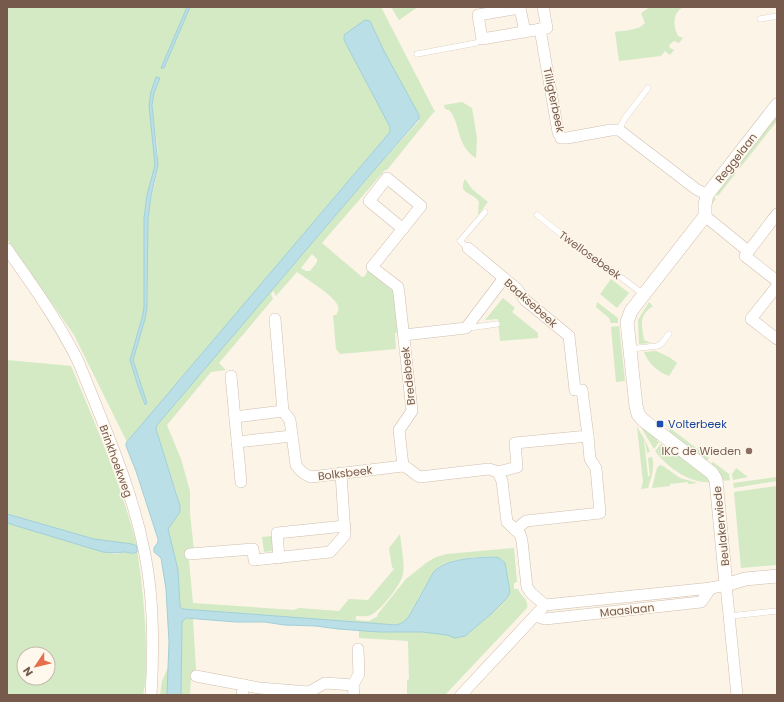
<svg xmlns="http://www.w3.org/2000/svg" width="784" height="702" font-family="Poppins,sans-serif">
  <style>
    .green { fill: #d3eac4; fill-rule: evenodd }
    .water { fill: #bbdfe6; stroke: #a1cfd8 }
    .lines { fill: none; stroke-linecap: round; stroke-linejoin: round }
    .service-casing { stroke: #d0beaf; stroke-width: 6 }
    .minor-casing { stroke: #d0beaf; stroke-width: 12 }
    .tertiary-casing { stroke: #d0beaf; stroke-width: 14 }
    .service { stroke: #fff; stroke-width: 5.5 }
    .minor { stroke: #fff; stroke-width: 11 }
    .tertiary { stroke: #fff; stroke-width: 13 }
    .transit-dot { fill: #1a4fb4; stroke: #fff8ed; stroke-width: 1.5 }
    .education-dot { fill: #8d6e63; stroke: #fff8ed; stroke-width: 1.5 }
    .labels { text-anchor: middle; stroke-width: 3; stroke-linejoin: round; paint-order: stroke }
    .street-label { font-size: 11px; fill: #765a4b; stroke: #fff8ed }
    .transit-label { font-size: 11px; fill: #164399; stroke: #fff8ed; text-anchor: start }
    .education-label { font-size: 11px; fill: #785e54; stroke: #fff8ed; text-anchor: end }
  </style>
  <rect width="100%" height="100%" fill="#fcf4e6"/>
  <!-- green -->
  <g class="green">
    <path d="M7,7H187L161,68H164L190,7H381L435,112L433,113L387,170H385L322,243L362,277L365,276L368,270L394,292L399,332L395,333L396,349L340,354L336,349L333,315H336C338,312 339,310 338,306C336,297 305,278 297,272L276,296L273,291L271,294L273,299L219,363L226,370L211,372L167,425L181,459L190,491V514L194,550L188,551L193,603L294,610L299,608L339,611L349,599L368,600L394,569L392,567L389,548L400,534C401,545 405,564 403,574C401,585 381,610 371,615C366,617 361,616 356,616V620L369,621L378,616L377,615L406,579L426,563L436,557L447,554L514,548L517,582L514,583V589H518C521,597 529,599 527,608L445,695H407V680L409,679L408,641L359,638V630L380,632H422L447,635L455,638L465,636L491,614L507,598L510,592L505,565L496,557C482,556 450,558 439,567C431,573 413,608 408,618L402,623L396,625L182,609L180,606L178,570L168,529L180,512L177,494L156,429L159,422L375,169L419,121V115L384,51L370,21H364L344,35L343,38L390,127V132L127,442L74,335L7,239ZM151,92L154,93C149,116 159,138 158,161C158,180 149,198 148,218C146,248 149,278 147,307L145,319L133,360L147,403L144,404L130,360L142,318L144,307V218L147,195L155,165ZM312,254L317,259V262L310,271H306L301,268Z"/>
    <path d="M391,7H418L399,20Z"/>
    <path d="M650,7H684C672,12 673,26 678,36L683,38L679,43L674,41L669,45L670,48L674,50L670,55L665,51L661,56L619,61L615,32C624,30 639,31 645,23L641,13Z"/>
    <path d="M462,102L472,108L477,138L476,158C456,146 461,123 449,110L445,109L444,105Z"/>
    <path d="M777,113V121L740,168L736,166Z"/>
    <path d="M733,170L736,173L718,196L716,194L713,197L716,199L711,205V199Z"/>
    <path d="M465,179L472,189L488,202L478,215L479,202C474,192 457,195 465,179Z"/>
    <path d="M611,279L629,293L617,308L600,294Z"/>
    <path d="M503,298L515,308L512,312L538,333V338L500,341L498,319L485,320Z"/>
    <path d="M597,302L618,318V323H611L609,318L596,307Z"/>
    <path d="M649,302L653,306C638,316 642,324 644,340L651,343L639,344L638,320Z"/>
    <path d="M619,326L625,381L616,382L611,327Z"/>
    <path d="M656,351L669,357L677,363L669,376C659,373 647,362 644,352Z"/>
    <path d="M7,360L71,366C96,425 121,484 137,546L94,539L7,514Z"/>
    <path d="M661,421L709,458L706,462L668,432L670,429L665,425L663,426L661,424Z"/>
    <path d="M639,424L659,438L657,441L659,442L654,449Z"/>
    <path d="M637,427L646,442L650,452L647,453L645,441H644L648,476H650L648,458L652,457C655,468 651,478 648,488L641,489L643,482Z"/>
    <path d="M661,444L667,449L670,446L709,476L712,482C690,484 668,468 655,451Z"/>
    <path d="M713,462L729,474L730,480L721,481L710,465Z"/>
    <path d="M660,465L663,466L680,478L698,483L688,484V482L670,484V486L652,488L657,468Z"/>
    <path d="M736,468L748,477L733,480L732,474Z"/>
    <path d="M777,477V481L734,488L733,483Z"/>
    <path d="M777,486V565L741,568L734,492Z"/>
    <path d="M7,523L103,552L116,554L126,552L133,554L137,552V549C142,581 145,613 146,646C146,662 147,679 143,695H7ZM24,654H48V678H24Z"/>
    <path d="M272,536L274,551L264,552L262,537Z"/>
    <path d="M193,618L196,670H194L193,679L191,678L190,695H181L182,622L185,619Z"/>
    <path d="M169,665L167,695H160L162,681Z"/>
  </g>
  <!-- water -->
  <g class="water">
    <path d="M187,7H190L164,68H161Z"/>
    <path d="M365,20L370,21L384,51L419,115V119L375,169L157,425L156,429L180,506V512L168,529L178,570L180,607L183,609L396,625L402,623L408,618L433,573C445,558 475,558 493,557L499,558L505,563L510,592L507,598L491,614L465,636L455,638L447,635L422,632H380L338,629L316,626L284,625L265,622H236L186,618L182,622L181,695H167L169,642L166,589L161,558L154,552V548L158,542V539L136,471L126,446V443L390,132V127L344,40V35Z"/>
    <path d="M156,77L160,78L154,93L152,105L158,165L151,196L148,218L147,307L145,319L133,360L147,403L145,405L138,386L130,360L142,318L144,307V218L147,195L155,165L149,105L151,92Z"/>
    <path d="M7,514L94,539L132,544L137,546V552C132,555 129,552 124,552C116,553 111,553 103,552L7,523Z"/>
  </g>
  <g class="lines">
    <!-- service casing -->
    <g class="service-casing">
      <g id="service">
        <path d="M760,19L777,16"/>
        <path d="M417,54L476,43L482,39"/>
        <path d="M619,130L625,118L648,88"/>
        <path d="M537,215L579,248L614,272L643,294"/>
        <path d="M468,248L460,241L485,212"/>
        <path d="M468,328L497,324"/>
        <path d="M630,349L657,346L661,344L669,334"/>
        <path d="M730,616L777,611"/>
      </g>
    </g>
    <!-- minor casing -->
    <g class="minor-casing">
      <g id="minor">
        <path d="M540,29L558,132L561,138H567L611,130H619L696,189L707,195"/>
        <path d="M525,32L520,8L478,15L482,39L547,28L543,7"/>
        <path d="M777,214L745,256L777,281"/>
        <path d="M705,216L748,251"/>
        <path d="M403,229L369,201L387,178L421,206L372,267L398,287L399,294L412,411L399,430L403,466C410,468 413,474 420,477L489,469L498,472L502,481L507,522L520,534L522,541L527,587L531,593L545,605"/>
        <path d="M468,248L517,289L525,300L569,336L575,390H582L588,436L515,443L517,467L498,472"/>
        <path d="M7,249C33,286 59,322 79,363C103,424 131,485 144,550C154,597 154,647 151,695"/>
        <path d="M777,286L751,319L777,339"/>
        <path d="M275,319L283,411L290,420L296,465C300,471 305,475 311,477L403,466"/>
        <path d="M404,335L466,328L504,278"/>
        <path d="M231,376L241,482"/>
        <path d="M235,417L283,411"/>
        <path d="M237,442L292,436"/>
        <path d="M515,530L526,521L600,513L596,468L590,459L588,436"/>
        <path d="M190,554L253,549L254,560L330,552L345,535L341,473"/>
        <path d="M279,558L277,533L345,526"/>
        <path d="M535,616L545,619L701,602L711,588"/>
        <path d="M196,676L259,688L309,692L312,695"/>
        <path d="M309,692L325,683L353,685"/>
        <path d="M242,695L244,685"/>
        <path d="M354,695L353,685L359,674L358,649"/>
        <path d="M461,695L545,605L711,588L726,585L737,695"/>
      </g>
    </g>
    <!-- tertiary casing -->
    <g class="tertiary-casing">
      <g id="tertiary">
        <path d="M726,585L716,480L712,473L643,420L638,414L636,406L627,322L631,311L705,216V205L707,195L777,105"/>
        <path d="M726,585L745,579L777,576"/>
      </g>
    </g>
    <!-- service -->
    <use href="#service" class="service"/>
    <!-- minor -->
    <use href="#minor" class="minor"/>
    <!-- tertiary -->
    <use href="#tertiary" class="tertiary"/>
  </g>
  <!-- markers -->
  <rect class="transit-dot" x="656" y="420" width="8" height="8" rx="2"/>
  <circle class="education-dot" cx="749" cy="451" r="4"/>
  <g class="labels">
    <!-- street labels -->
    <g class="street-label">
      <text transform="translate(554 100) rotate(78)" y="4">Tilligterbeek</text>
      <text transform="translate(736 158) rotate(-52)" y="4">Reggelaan</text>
      <text transform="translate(590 255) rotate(36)" y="4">Twellosebeek</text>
      <text transform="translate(531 303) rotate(42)" y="4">Baaksebeek</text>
      <text transform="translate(408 376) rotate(-96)" y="4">Bredebeek</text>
      <text transform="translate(116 461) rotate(70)" y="4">Brinkhoekweg</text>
      <text transform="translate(345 473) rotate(-7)" y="4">Bolksbeek</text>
      <text transform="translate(721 526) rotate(-96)" y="4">Beulakerwiede</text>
      <text transform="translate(627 610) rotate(-6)" y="4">Maaslaan</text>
    </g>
    <!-- transit labels -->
    <g class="transit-label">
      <text x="668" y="428">Volterbeek</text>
    </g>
    <!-- education labels -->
    <g class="education-label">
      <text x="741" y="455">IKC de Wieden</text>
    </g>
  </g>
  <!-- border -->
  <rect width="784" height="702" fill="none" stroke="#765a4b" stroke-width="16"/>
  <!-- north arrow -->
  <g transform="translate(36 666) rotate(235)"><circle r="19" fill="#fff8ed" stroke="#c8b9ac"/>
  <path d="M0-3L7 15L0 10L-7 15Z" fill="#e5704d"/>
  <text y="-6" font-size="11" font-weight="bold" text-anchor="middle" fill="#765a4b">N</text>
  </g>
</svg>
